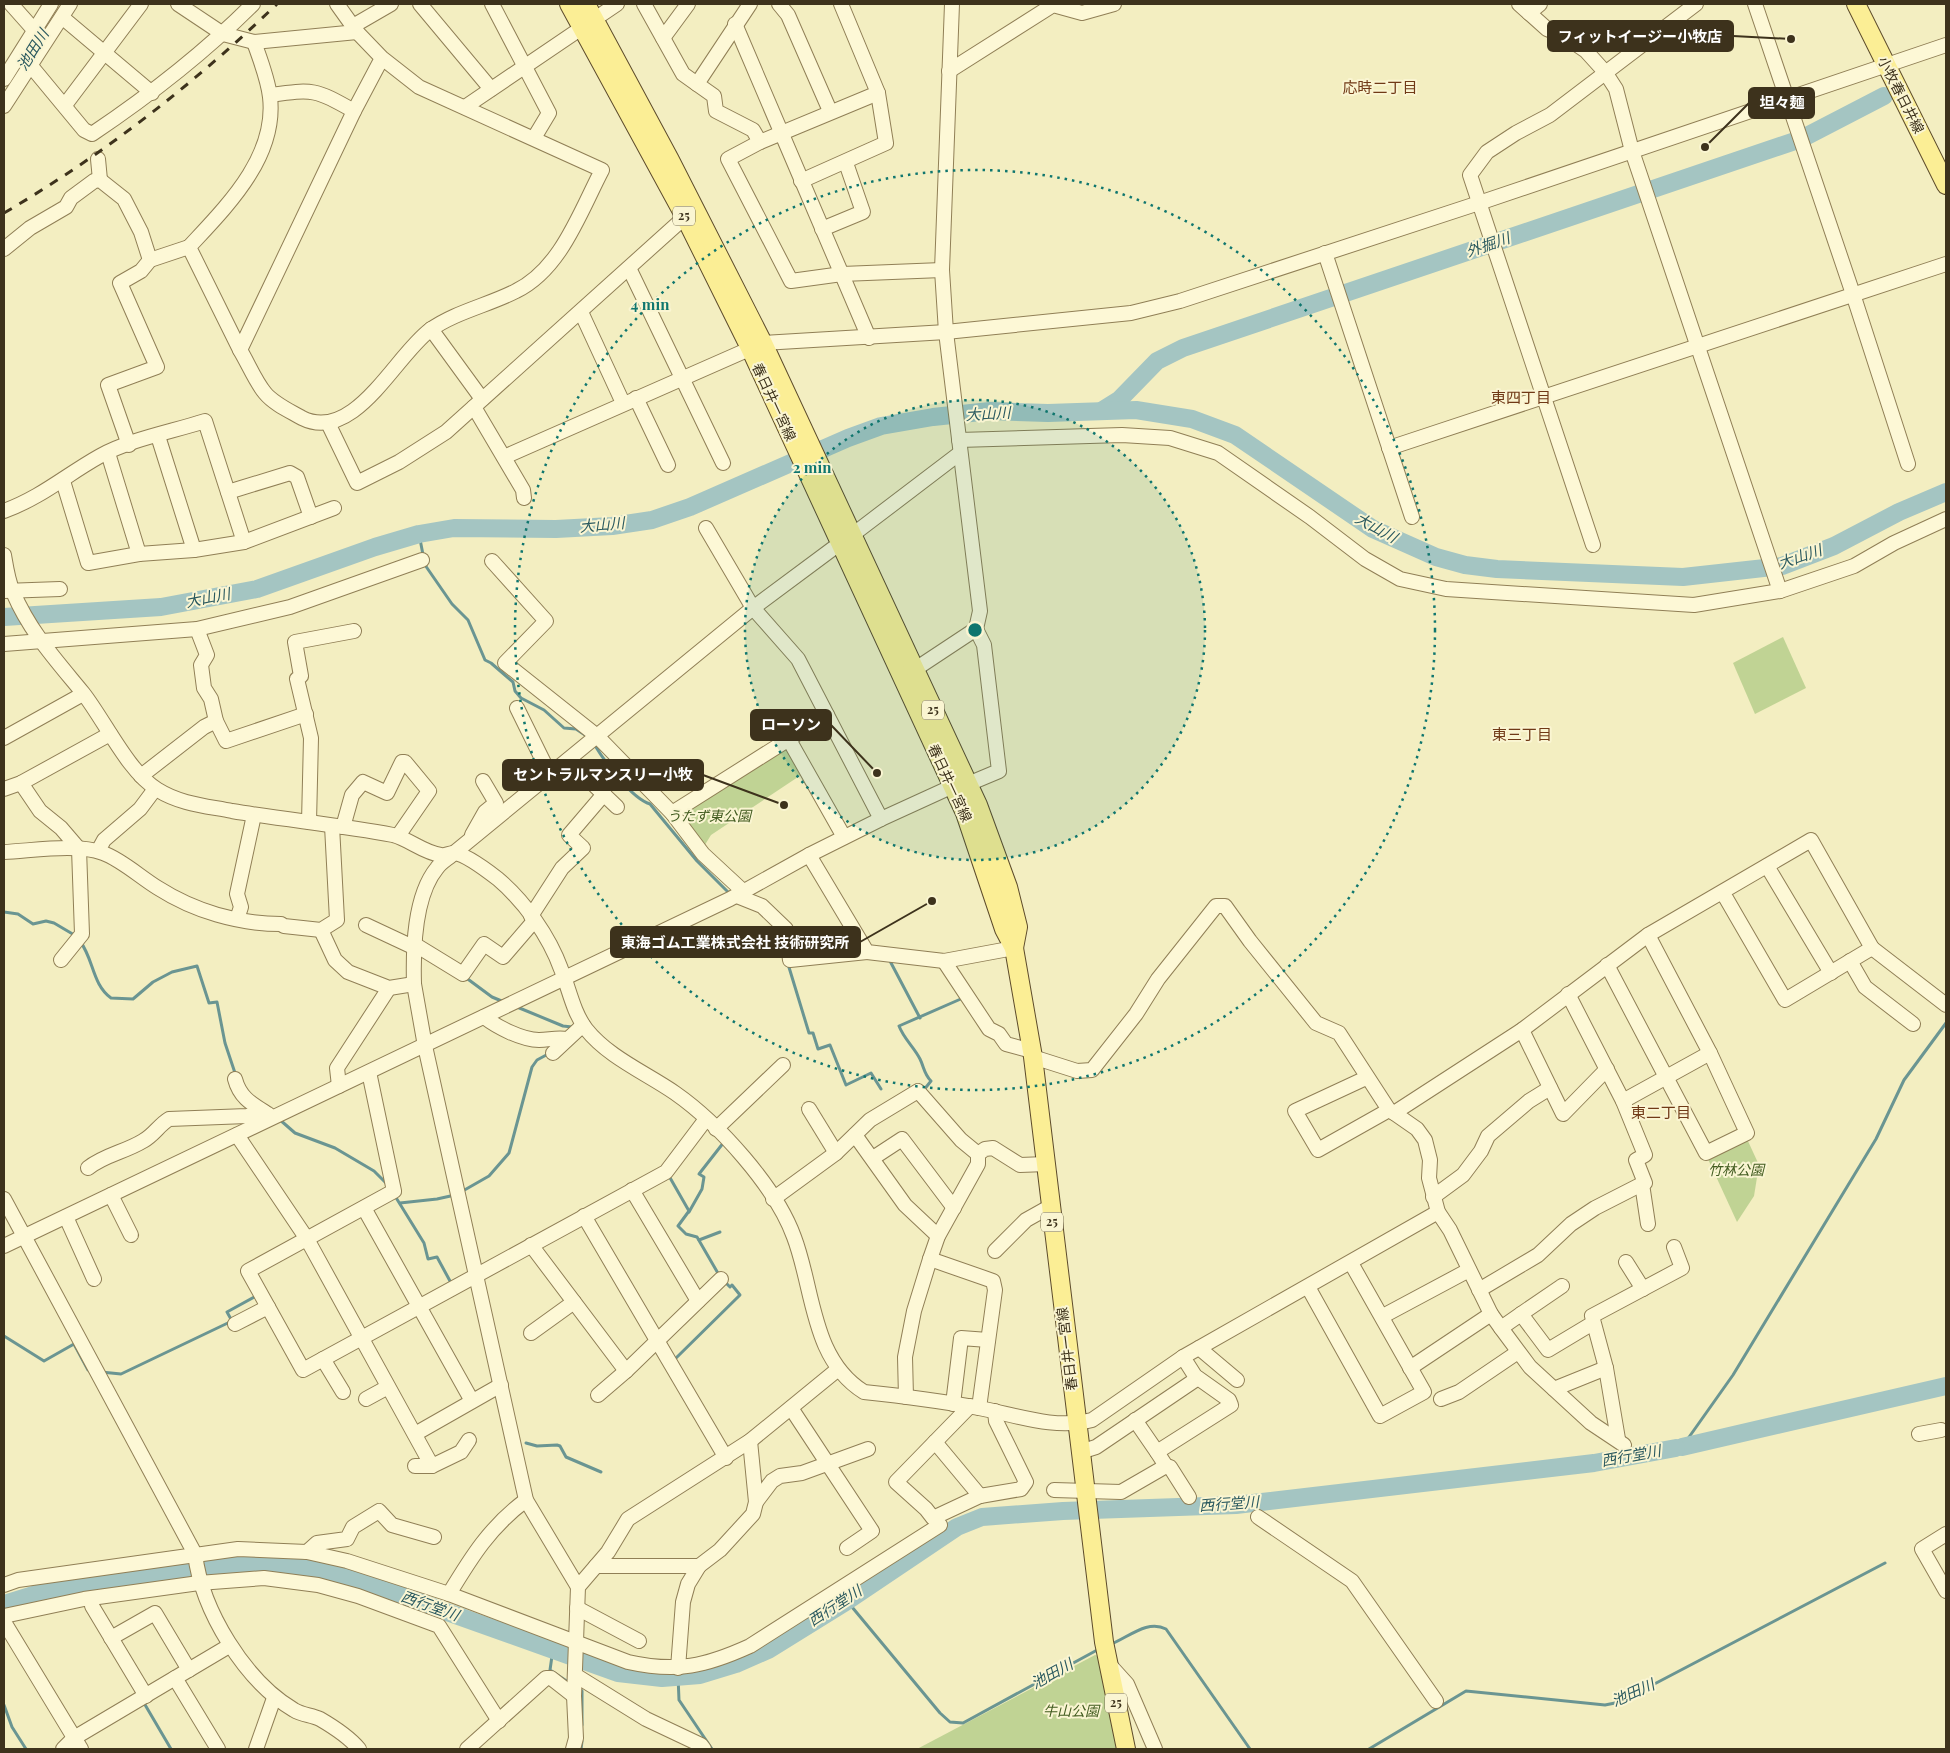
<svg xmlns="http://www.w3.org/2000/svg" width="1950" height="1753" font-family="'Playfair Display','Noto Sans JP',serif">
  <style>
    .green { fill: #c0d394 }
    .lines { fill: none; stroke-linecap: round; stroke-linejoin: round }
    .stream { stroke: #6a9592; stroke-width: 3 }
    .river { stroke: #a4c5c2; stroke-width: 18 }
    .minor-casing { stroke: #907f56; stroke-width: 16 }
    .major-casing { stroke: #5d4b2b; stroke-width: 20 }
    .minor { stroke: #fdf8d6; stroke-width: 14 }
    .major { stroke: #fbee95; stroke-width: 18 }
    .rail { stroke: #3d321c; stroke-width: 3; stroke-dasharray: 9 9; stroke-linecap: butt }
    .ring { fill: none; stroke: #0f766e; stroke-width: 2.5; stroke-dasharray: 2.5 5 }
    .labels { text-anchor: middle; stroke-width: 4; stroke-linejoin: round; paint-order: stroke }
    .shield { fill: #faf5d2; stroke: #766c53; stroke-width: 1 }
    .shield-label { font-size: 12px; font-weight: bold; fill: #3d321c }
    .street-label { font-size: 14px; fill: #3d321c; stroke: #faf5d2 }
    .park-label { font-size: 14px; font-style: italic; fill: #425c20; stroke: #faf5d2 }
    .water-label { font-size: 15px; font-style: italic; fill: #2a595f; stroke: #faf5d2 }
    .neighbourhood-label { font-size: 15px; fill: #703916; stroke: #faf5d2 }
    .centre { fill: #0f766e; stroke: #faf5d2; stroke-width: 2.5 }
    .ring-label { font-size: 15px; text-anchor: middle; font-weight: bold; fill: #0f766e; stroke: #faf5d2; stroke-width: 4; stroke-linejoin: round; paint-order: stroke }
    .leader { fill: none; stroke: #3d321c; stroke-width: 2 }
    .callout-dot { fill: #3d321c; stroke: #faf5d2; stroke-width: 2 }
    .callout { fill: #3d321c; stroke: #3d321c; stroke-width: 2 }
    .callout-label { font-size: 15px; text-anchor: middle; font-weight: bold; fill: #fff }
  </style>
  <rect width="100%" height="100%" fill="#f3eec1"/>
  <!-- green -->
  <g class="green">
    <path d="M1783,637L1806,688L1755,714L1733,663Z"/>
    <path d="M787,744L804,773L711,835L703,848L678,815Z"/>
    <path d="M1747,1139L1759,1165L1754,1196L1737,1222L1708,1159Z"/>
    <path d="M1095,1655L1099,1656L1120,1749H917Z"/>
  </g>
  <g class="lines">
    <!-- stream -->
    <g class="stream">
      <path d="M419,534L425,565L452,604L468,620L485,660L491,663L513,682L515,691L521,698L544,710L564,728L576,729L585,735"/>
      <path d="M594,744C605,762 631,798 650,804L697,861L729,893"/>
      <path d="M4,912L18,914L33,924L46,921L54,923L76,936"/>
      <path d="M80,941C94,960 92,984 111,998L133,999L153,982L172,972L197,966L209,1003L217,1002L225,1043L236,1076"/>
      <path d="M890,961L920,1018"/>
      <path d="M788,964L809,1033H813L818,1049L830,1045L846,1085L871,1073L881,1089"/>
      <path d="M465,977L492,997L504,1002"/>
      <path d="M517,1007L563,1026L572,1027"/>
      <path d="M923,1091L931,1081C924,1074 924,1067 920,1059C914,1047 904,1039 899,1026L963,998"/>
      <path d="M279,1119L295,1133L335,1148L374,1171L387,1184"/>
      <path d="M669,1176L689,1211L678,1226L686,1234L697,1237L719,1275"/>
      <path d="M461,1192L489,1176L509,1153L532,1067L537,1060L550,1053"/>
      <path d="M395,1196L424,1243L428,1259L437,1257L450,1281"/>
      <path d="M400,1203L437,1199L455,1195"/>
      <path d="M689,1212L702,1189L704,1177L699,1174L724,1142"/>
      <path d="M699,1240L720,1232"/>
      <path d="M4,1336L44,1361L74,1344L88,1370H90"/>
      <path d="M675,1359L740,1295L732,1285L730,1287L725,1282"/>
      <path d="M101,1372L121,1374L232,1321L227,1312L256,1296"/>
      <path d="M526,1443L537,1446L557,1445L560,1446L566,1457L601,1472"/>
      <path d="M1676,1448L1682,1447L1733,1375L1876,1139L1904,1080L1946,1023"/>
      <path d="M180,1571L182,1580"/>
      <path d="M847,1601L940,1713L950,1722L963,1723L1099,1649"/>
      <path d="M1109,1645C1128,1638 1147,1619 1166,1629L1250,1749"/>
      <path d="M553,1649L550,1670L571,1684"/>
      <path d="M678,1676L679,1700L712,1749"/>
      <path d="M579,1688L582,1691V1725"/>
      <path d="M144,1703L171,1749"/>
      <path d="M4,1705L12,1727L26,1749"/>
      <path d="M581,1749L582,1741"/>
      <path d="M1369,1749L1466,1691L1605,1705L1620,1702L1885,1563"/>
    </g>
    <!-- river -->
    <g class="river">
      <path d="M1103,410L1119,400L1157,361L1183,348L1801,139L1884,96"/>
      <path d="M4,617L161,607L257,589L375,547L419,534L454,528L556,529L612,526L652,520L690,507L848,438L881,426L933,417L990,411L1048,413L1136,410L1192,419L1235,435L1373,529L1436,557L1465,565L1497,569L1683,577L1782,566L1834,546L1899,512L1946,492"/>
      <path d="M1682,1447L1946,1386"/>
      <path d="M4,1604L49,1590L206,1568L256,1564L312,1569L360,1581L618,1673L662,1678L700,1675L736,1664L768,1650L847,1601L957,1527L982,1517L1063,1511L1236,1505L1594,1463L1676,1448"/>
    </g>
    <!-- minor casing -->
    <g class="minor-casing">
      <g id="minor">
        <path d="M11,4L35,31"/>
        <path d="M178,4L223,34L254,42L357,32"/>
        <path d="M337,4L357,32L382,58L419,87L602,170C580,212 561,269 516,291C489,305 455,312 430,330C395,356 354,444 302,418C290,411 274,404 265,393C255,381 248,363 240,350L354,111L382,58"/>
        <path d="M420,4L491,89"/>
        <path d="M492,4L549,113L534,138"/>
        <path d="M644,4L683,74L697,84"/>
        <path d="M750,4L697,84L714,96L716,111L753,130L760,142"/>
        <path d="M779,4L788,15L830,111"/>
        <path d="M1519,4L1547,29L1564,36L1586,51L1605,72L1616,89L1632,151L1780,591"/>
        <path d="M1755,4L1853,294L1908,464"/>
        <path d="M1529,13L1540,4"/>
        <path d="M63,18L152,93"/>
        <path d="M735,24L869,338"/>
        <path d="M353,26L391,4"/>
        <path d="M663,38L688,4"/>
        <path d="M31,66L84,130L92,134C150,95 203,54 253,4"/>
        <path d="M949,71L1053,5L1082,13L1114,4"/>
        <path d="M4,79L51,4"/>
        <path d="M878,93L760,142L728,159L791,281L842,274L942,270"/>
        <path d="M270,95C314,89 315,89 354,111"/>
        <path d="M65,105L141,4"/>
        <path d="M4,106L70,4"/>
        <path d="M465,107L617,4"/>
        <path d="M98,159L100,180"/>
        <path d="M801,181L886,143L878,93L841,4"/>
        <path d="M822,229L863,212L846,163"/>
        <path d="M4,249L30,228L66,207L71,198L94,181L100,180L124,199L141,232L150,260"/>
        <path d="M1325,253L1412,517"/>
        <path d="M629,268L723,463"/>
        <path d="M581,312L623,403"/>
        <path d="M431,329L482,399"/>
        <path d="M240,350L189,247C227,206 277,157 270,97C268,79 260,59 254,42"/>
        <path d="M636,398L668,465"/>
        <path d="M474,407L523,490L524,498"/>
        <path d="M328,423L357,483L399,462L446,432L685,217"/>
        <path d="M158,436L194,550"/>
        <path d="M959,440L1122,435L1170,438L1218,453L1310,517L1365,559L1400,579L1446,589L1694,605L1780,591L1854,566L1894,543L1946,519"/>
        <path d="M129,445L108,385L157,367L120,283L141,271L150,260L189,247"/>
        <path d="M1389,448L1946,264"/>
        <path d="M108,453L139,554"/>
        <path d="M504,457L763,343L946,332L1131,313L1180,301L1479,203L1946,45"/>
        <path d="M63,481L88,563L139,554L194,550L244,542L334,508"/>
        <path d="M228,492L290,473L297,477L311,517"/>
        <path d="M4,511C42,497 66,475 100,456C131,439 171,432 205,421L244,542"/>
        <path d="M851,536L960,453"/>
        <path d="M1593,545L1470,175L1487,152L1516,133L1550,115L1696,4"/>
        <path d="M4,555C6,567 8,581 13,592C30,632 56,660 83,693C105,721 128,772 158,790C180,804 207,806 232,811C286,820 340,825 393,835C409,839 424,853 441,855C445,856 449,853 454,853C465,854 489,872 498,879C525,902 549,936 561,969C569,988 573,1012 586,1029C608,1057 646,1073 675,1093C718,1123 776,1187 794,1237C814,1289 811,1359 864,1392C902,1396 941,1401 979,1408C1016,1415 1055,1430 1092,1420L1183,1357L1438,1212"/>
        <path d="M492,561L546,621L505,663L597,736L672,813L703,854L744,892"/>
        <path d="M4,591L60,589"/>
        <path d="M197,629L207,655L201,665L204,688L211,699L216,721L226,741L306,714"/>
        <path d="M4,644L197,629L290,607L422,560"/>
        <path d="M914,670L976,629L980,611L946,332L942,270L952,4"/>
        <path d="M517,708L550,775"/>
        <path d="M827,715L881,819"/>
        <path d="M4,738L83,694"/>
        <path d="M788,738L844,837"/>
        <path d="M568,760L617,807"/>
        <path d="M141,776L204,727L216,721"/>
        <path d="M21,783L40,811L61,828L79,849L82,934L61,960"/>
        <path d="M4,789L21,783L110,734"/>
        <path d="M672,813L827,715L798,659L753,608L706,528"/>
        <path d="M309,822L311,738L297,679L301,676L295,642L354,631"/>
        <path d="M343,827L352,795L363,782L387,793L402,762H405L429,791L398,836"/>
        <path d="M472,835L485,812L496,803L483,781"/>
        <path d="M98,851L104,840L140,809L155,789"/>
        <path d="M4,852C31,851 77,843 103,853C122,860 140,877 158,888C194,911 238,924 281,924L284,926L321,930L337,920L332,826"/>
        <path d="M809,855L867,952L944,961L1014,948"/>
        <path d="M1767,866L1831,973"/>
        <path d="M737,896L762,906L786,929L790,960L867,952"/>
        <path d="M531,916L562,868L583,848L569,835L604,794"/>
        <path d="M237,919L241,907L237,894L254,815"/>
        <path d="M366,925L413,947"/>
        <path d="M321,930L335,960L348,972L389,988L414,984"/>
        <path d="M414,944L463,974L484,944L503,957L534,921"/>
        <path d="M1872,948L1946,1005"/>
        <path d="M944,961L989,1029L999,1034L1006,1044L1032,1051"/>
        <path d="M1850,961L1865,987L1913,1024"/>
        <path d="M1607,965L1706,1153L1747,1133L1710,1053L1648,935"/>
        <path d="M1568,994L1623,1101L1645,1155L1636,1160L1645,1183L1642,1184L1648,1224"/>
        <path d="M484,1017C497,1027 522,1040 539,1040C549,1040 557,1037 567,1039"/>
        <path d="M1522,1030L1563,1114L1607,1069"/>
        <path d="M553,1053L583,1025"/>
        <path d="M1033,1057L1077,1071L1092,1070L1136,1014L1158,979L1216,906H1225L1250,941L1316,1023L1339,1033L1389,1110L1394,1113L1522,1030L1648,935L1811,840L1872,948L1785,1000L1723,893"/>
        <path d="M369,1072L394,1191L248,1271L303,1370L666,1172L706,1119"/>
        <path d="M1366,1078L1295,1111L1318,1150L1389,1110"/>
        <path d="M235,1079C240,1098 252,1104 268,1114"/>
        <path d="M339,1086L337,1068L389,988"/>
        <path d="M1623,1101L1710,1053"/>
        <path d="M809,1109L836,1153"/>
        <path d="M1394,1113L1417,1129L1425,1140L1430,1160L1429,1178L1438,1212L1450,1230L1491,1314L1501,1328L1530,1367L1591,1423L1624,1445"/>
        <path d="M716,1129L783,1065"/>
        <path d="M237,1135L307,1239L432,1466"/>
        <path d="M855,1135L905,1205L938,1236"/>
        <path d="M873,1158L902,1139L954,1208"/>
        <path d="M88,1168C104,1155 125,1152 143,1141C154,1135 159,1125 169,1119L247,1116L264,1112"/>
        <path d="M632,1190L698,1301"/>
        <path d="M111,1195L131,1235"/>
        <path d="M1433,1197L1463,1175L1481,1151L1488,1136L1529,1101L1550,1088"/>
        <path d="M4,1199L195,1554C202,1611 245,1681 294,1710C302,1715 312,1715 320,1719C332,1726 350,1738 359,1749"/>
        <path d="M773,1199L836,1153L870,1120L918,1091L961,1140L978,1154"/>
        <path d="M364,1208L472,1401"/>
        <path d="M584,1216L726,1458"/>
        <path d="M66,1217L94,1279"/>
        <path d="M531,1245L626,1371"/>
        <path d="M4,1246L730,899L809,855L881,819L951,787L968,784L999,771L984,645L976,629"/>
        <path d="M995,1251L1026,1220L1051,1206"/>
        <path d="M930,1259L993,1281L995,1290L979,1408"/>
        <path d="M1626,1262L1643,1289"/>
        <path d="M1308,1287L1380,1416L1424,1392L1351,1263"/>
        <path d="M1479,1290L1538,1255L1571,1224L1595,1208L1642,1184"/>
        <path d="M1521,1314L1562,1286"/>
        <path d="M1383,1316L1469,1270"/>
        <path d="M235,1324L268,1307"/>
        <path d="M1501,1328L1521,1314L1548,1350L1593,1323"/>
        <path d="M531,1333L574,1302"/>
        <path d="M1199,1348L1237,1380"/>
        <path d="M1183,1357L1197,1379"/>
        <path d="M323,1359L343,1392"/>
        <path d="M1410,1368L1491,1314"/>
        <path d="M1554,1389L1606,1368"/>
        <path d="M598,1395L626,1371L721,1279"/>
        <path d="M906,1397L905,1357L914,1311L930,1259L938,1236L978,1164V1154L985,1149L993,1148L1020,1165L1046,1164"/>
        <path d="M366,1399L388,1387"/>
        <path d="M1441,1399L1459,1392L1518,1352"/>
        <path d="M953,1404L961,1338L988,1340"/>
        <path d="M970,1406L896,1482L926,1509L933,1518L980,1496L1021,1489L1026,1482L996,1421L995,1411"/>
        <path d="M791,1408L872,1531L847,1548"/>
        <path d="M1135,1420L1157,1452"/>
        <path d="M415,1434L501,1385"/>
        <path d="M1919,1434L1941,1430"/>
        <path d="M1618,1439L1606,1368L1592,1316L1682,1268L1674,1247"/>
        <path d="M935,1442L980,1496"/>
        <path d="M415,1466H432L461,1452L469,1440"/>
        <path d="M1166,1466L1170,1467L1189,1497"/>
        <path d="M1054,1490L1121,1492L1166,1466L1157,1452L1231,1405L1229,1400L1198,1378L1096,1447L1080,1452"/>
        <path d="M756,1502L772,1481L780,1476L802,1473L868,1449"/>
        <path d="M1258,1517L1352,1581L1436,1701"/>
        <path d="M1946,1534L1922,1549L1946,1591"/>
        <path d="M307,1552L317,1543L347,1539L353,1527L379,1511L392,1525L434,1537"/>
        <path d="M596,1566H699L720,1550L753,1514L756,1502L750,1441"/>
        <path d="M4,1585L18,1580L238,1549L307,1552L347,1561L449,1594L628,1662C677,1673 706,1666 750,1646L940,1525"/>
        <path d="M578,1587L526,1500L425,1046L414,984C413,949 414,896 437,868C441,862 449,858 454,853L753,608L839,544"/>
        <path d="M449,1594C472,1556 490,1527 526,1500"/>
        <path d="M92,1606L146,1696"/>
        <path d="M577,1608L639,1641"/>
        <path d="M4,1616L84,1599L199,1583L264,1578L318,1585L358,1596L439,1626L499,1721"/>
        <path d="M4,1622L81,1749"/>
        <path d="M111,1638L155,1613L189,1670"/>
        <path d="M1108,1663L1127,1684L1155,1749"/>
        <path d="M678,1668L683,1602L688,1584L699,1566"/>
        <path d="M575,1675L646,1719L701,1745L704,1749"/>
        <path d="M175,1678L218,1749"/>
        <path d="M63,1749L74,1738L229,1646"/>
        <path d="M256,1749L274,1698"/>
        <path d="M467,1749L546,1678H551L574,1696"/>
        <path d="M573,1749L576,1738L574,1696L578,1587L608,1552L628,1519L750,1441L837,1370"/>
      </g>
    </g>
    <!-- major casing -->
    <g class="major-casing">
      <g id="major">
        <path d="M569,4L685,217L750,348L965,813L1004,929L1014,948L1033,1057L1104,1642L1126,1749"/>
        <path d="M586,4L670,160L763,343L978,805L1008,887L1018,927L1014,948"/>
        <path d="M1856,4L1946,185"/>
      </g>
    </g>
    <!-- minor -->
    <use href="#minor" class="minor"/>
    <!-- major -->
    <use href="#major" class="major"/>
    <!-- rail -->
    <path class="rail" d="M4,213C103,155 194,84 277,4"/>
  </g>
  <!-- distance rings -->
  <circle cx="975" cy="630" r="230" fill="#0f766e" fill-opacity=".12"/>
  <g class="ring">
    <circle cx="975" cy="630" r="230"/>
    <circle cx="975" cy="630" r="460"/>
  </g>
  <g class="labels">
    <!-- shield labels -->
    <g class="shield">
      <rect x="673" y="206.5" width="22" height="19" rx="4"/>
      <rect x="922" y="700.5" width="22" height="19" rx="4"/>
      <rect x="1041" y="1212.5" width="22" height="19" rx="4"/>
      <rect x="1105" y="1693.5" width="22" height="19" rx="4"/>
    </g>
    <g class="shield-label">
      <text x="684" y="220">25</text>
      <text x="933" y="714">25</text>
      <text x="1052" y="1226">25</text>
      <text x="1116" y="1707">25</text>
    </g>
    <!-- street labels -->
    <g class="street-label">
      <text transform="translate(1901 95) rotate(63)" y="5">小牧春日井線</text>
      <text transform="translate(774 402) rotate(65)" y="5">春日井一宮線</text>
      <text transform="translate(950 783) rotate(65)" y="5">春日井一宮線</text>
      <text transform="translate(1067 1349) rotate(-97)" y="5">春日井一宮線</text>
    </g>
    <!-- park labels -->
    <g class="park-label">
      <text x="709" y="821">うたず東公園</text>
      <text x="1736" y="1175">竹林公園</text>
      <text x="1071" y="1716">牛山公園</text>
    </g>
    <!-- water labels -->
    <g class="water-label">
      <text transform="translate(33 50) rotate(-58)" y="5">池田川</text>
      <text transform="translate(1488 245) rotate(-19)" y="5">外掘川</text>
      <text transform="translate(988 414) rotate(-3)" y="5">大山川</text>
      <text transform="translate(602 525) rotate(-5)" y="5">大山川</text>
      <text transform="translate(1376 528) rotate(29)" y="5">大山川</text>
      <text transform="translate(1800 557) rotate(-19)" y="5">大山川</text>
      <text transform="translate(208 598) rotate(-11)" y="5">大山川</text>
      <text transform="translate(1631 1456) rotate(-10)" y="5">西行堂川</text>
      <text transform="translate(1229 1504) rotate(-4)" y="5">西行堂川</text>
      <text transform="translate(430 1606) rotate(20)" y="5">西行堂川</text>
      <text transform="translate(835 1606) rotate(-33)" y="5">西行堂川</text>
      <text transform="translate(1052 1674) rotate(-29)" y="5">池田川</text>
      <text transform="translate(1633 1693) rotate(-24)" y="5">池田川</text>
    </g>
    <!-- neighbourhood labels -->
    <g class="neighbourhood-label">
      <text x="1380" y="93">応時二丁目</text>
      <text x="1521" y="403">東四丁目</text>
      <text x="1522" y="740">東三丁目</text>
      <text x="1661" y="1118">東二丁目</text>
    </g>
  </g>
  <circle cx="975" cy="630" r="8" class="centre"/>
  <g class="ring-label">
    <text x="650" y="310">4 min</text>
    <text x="812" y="473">2 min</text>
  </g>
  <!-- callouts -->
  <path class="leader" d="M1791 39L1733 36M1705 147L1749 103M877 773L831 725M784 805L703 775M932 901L860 942"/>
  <g class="callout-dot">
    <circle cx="1791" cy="39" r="5"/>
    <circle cx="1705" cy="147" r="5"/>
    <circle cx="877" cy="773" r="5"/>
    <circle cx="784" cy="805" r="5"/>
    <circle cx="932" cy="901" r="5"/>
  </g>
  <g class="callout">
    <rect x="1548" y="21" width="185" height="30" rx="5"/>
    <rect x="1749" y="88" width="65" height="30" rx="5"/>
    <rect x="751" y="710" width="80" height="30" rx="5"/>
    <rect x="503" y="760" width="200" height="30" rx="5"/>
    <rect x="611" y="927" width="249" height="30" rx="5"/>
  </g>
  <g class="callout-label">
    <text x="1640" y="42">フィットイージー小牧店</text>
    <text x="1782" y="108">坦々麺</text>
    <text x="791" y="730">ローソン</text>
    <text x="603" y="780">セントラルマンスリー小牧</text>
    <text x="735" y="948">東海ゴム工業株式会社 技術研究所</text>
  </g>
  <!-- border -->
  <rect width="1950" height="1753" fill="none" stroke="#3d321c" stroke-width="10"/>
</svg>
